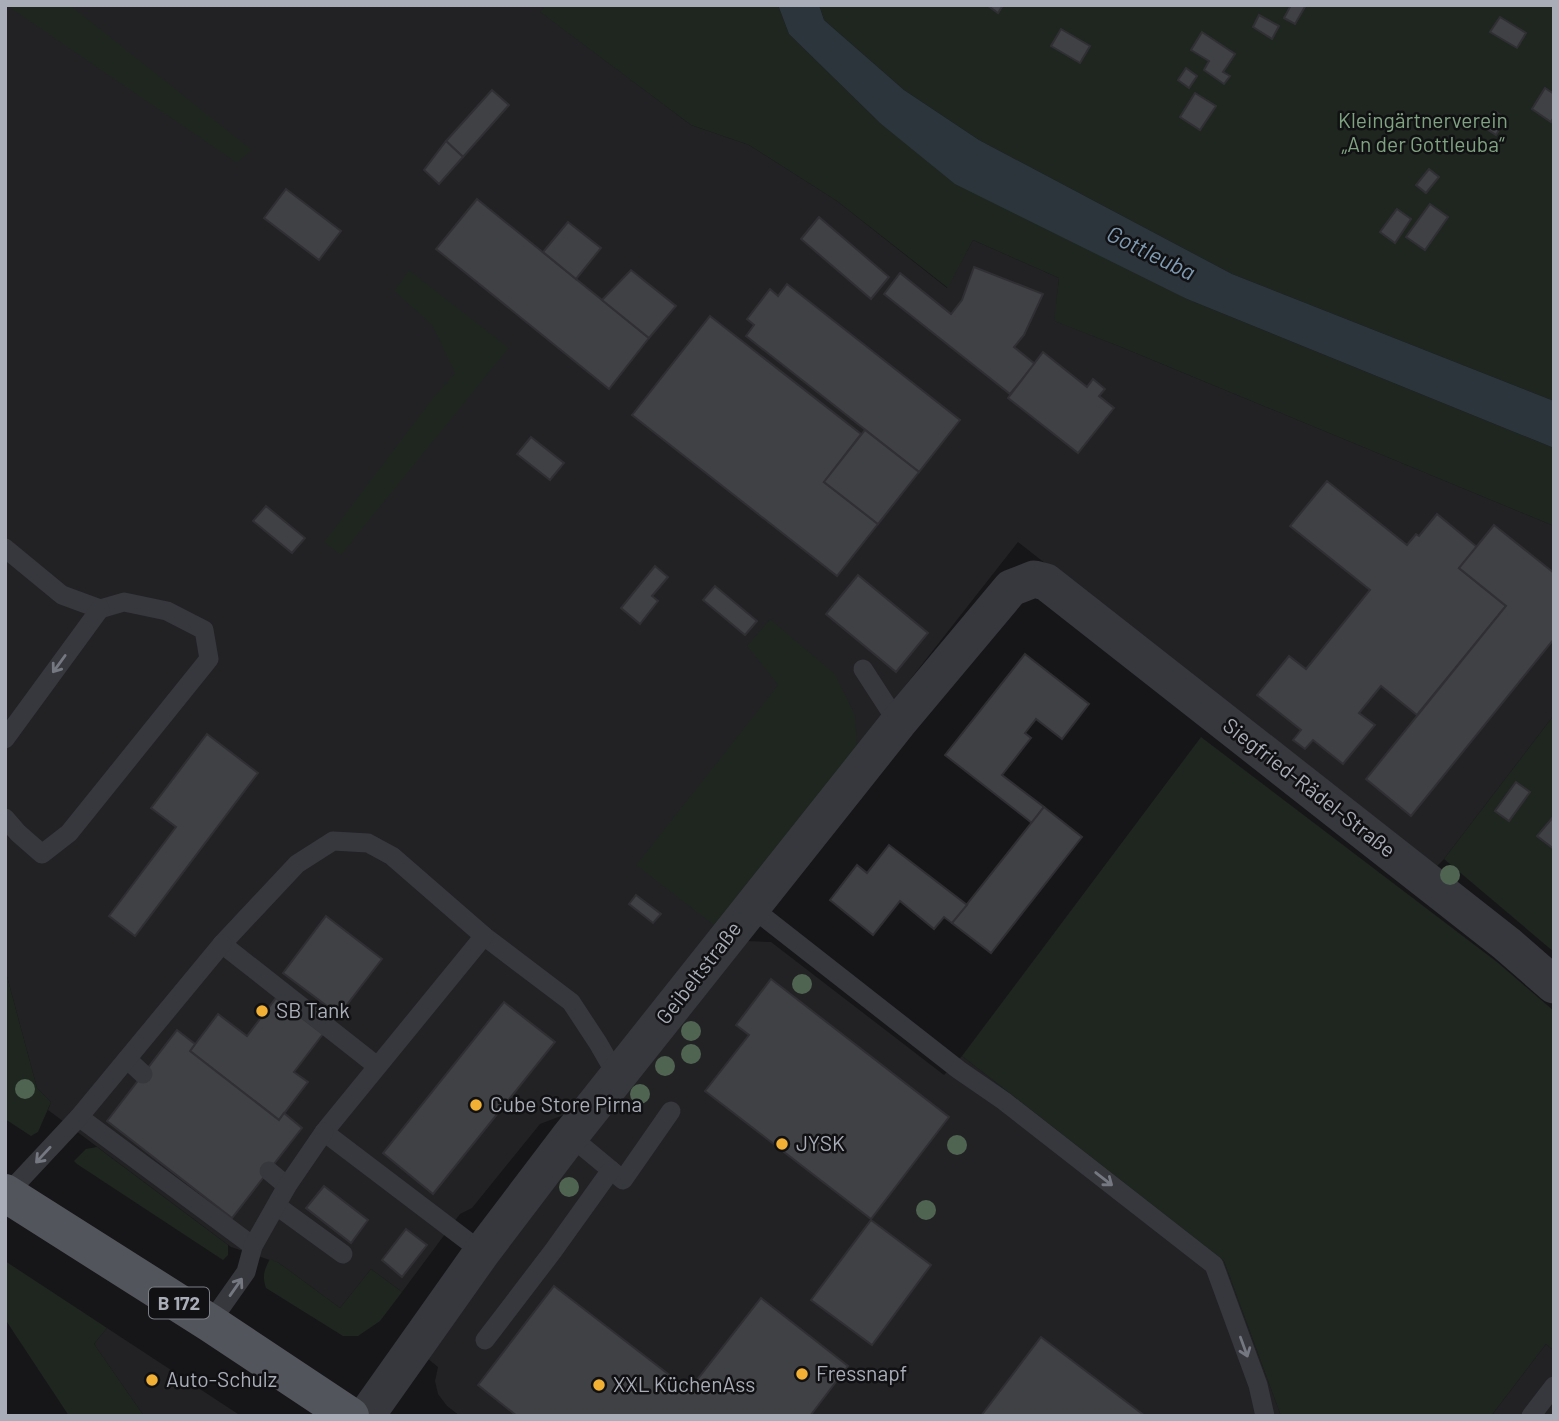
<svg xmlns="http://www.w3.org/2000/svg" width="1559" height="1421" font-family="Barlow,sans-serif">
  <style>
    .built { fill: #222225 }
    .green { fill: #1e261f }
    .water { fill: #2c353c }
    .building { fill: #404145; stroke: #303034; stroke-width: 2 }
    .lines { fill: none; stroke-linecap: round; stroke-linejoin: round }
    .lane { stroke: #37383d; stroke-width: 19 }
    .street { stroke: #37383d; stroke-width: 37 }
    .primary { stroke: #53555c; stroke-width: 38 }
    .tree { fill: #506452 }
    .oneway { stroke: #757881 }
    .poi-dot { fill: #f2b134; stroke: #111113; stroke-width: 2.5 }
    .labels { text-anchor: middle; stroke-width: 5; stroke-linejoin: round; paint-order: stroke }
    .shield { fill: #111113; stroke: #7b7e86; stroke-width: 2 }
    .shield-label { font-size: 19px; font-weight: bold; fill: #a8adb8 }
    .park-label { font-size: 21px; fill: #7fa381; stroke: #111113 }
    .street-label { font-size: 21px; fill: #a8adb8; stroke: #111113 }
    .poi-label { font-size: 21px; fill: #a8adb8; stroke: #111113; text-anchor: start }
    .water-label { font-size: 23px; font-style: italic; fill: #7f9bb3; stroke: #111113 }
  </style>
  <rect width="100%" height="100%" fill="#161618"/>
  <!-- built -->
  <g class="built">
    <path d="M5,5H546L541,12L691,125L749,145L837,201L947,288L973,240L1059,278L1055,321L1121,347L1554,526V715L1444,859L1434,869L1018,542L716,927L574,1111L540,1124L472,1208L460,1214L402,1292L371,1269L340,1308L279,1263L231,1247L48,1110L51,1102L37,1088L5,969Z"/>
    <path d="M747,941L771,942L944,1075L962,1056L1224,1261L1281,1416H460L447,1406L438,1394L435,1381L438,1367L427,1358L595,1128Z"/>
    <path d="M107,1328L241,1416H144L94,1344Z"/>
    <path d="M1546,1344L1554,1351V1416H1491Z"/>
  </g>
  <!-- green -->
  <g class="green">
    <path d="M6,5H70L252,150L237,163Z"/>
    <path d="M546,5H778L789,34L880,123L1187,299L1554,448V526L1121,347L1054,321L1059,278L973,240L948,288L837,201L749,145L691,125L540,12Z"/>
    <path d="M819,5H1554V401L1232,274L979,140L904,90L824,20Z"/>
    <path d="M409,270L509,348L341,555L324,542L432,399L455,373L432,325L394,291Z"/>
    <path d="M770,619L835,674L855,715L857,747L716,927L636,865L778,685L747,646Z"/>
    <path d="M1554,715V952L1444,859Z"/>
    <path d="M1201,737L1497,962L1554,1011V1351L1546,1344L1491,1416H1281L1224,1261L962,1056Z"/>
    <path d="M5,969L37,1088L51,1102L38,1132L31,1136L5,1119Z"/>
    <path d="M97,1147L228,1245V1255L223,1260L77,1164L74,1161L86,1149Z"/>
    <path d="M270,1259L279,1263L340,1308L371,1269L402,1292L380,1321L358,1336H343L266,1288C262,1276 264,1270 270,1259Z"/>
    <path d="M5,1261L107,1328L94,1344L144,1416H69L5,1319Z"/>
  </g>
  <!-- water -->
  <path class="water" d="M778,5H819L824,20L904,90L979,140L1232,274L1554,401V448L1187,299L955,184L880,123L789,34Z"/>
  <!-- building -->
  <g class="building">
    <path d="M987,5H1003L998,13Z"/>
    <path d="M1291,5H1306L1295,24L1284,18Z"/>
    <path d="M1259,15L1279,26L1272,39L1253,27Z"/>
    <path d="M1500,17L1526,33L1517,48L1490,32Z"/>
    <path d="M1061,29L1090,46L1080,63L1051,46Z"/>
    <path d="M1202,32L1235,54L1223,72L1230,76L1224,84L1204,70L1209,61L1191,50Z"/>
    <path d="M1186,68L1197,76L1189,88L1178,80Z"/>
    <path d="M1545,88L1554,94V117L1551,122L1532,109Z"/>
    <path d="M492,90L509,105L463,157L446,141Z"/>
    <path d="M1195,93L1216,106L1200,130L1180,117Z"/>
    <path d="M1495,111L1506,119L1496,135L1484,127Z"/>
    <path d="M446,141L463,157L439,184L424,170Z"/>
    <path d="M1429,169L1439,177L1426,193L1416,185Z"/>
    <path d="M286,189L341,231L319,260L264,218Z"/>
    <path d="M477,199L649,338L609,389L436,249Z"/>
    <path d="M1430,204L1448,217L1425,250L1406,237Z"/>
    <path d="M1397,209L1411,219L1395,243L1380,232Z"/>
    <path d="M819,217L889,277L871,299L801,239Z"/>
    <path d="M568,222L601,248L576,279L543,252Z"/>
    <path d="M974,267L1043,294L1024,335L1014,347L1035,364L1010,394L884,294L900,273L951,314L962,300Z"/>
    <path d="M631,270L676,306L649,338L602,300Z"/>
    <path d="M787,284L960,420L919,472L746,336L754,325L747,319L770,289L778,296Z"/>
    <path d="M710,316L861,434L824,482L878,524L837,576L632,415Z"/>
    <path d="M1043,352L1087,387L1093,379L1105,389L1099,396L1114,408L1078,453L1008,398Z"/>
    <path d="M865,430L919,472L878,524L824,482Z"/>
    <path d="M531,437L564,463L550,480L517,454Z"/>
    <path d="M1327,481L1407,545L1416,534L1419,536L1437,514L1477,547L1459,568L1506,606L1417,715L1381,686L1359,713L1375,725L1343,764L1313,740L1305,749L1293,740L1301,730L1257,695L1289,656L1306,669L1370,590L1290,526Z"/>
    <path d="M266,506L305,538L292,553L253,521Z"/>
    <path d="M1494,525L1554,573V639L1411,816L1366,779L1506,606L1459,568Z"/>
    <path d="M655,566L668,577L652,596L658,601L640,624L621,608Z"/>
    <path d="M858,575L928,633L896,672L826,614Z"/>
    <path d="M715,586L757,621L745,635L703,600Z"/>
    <path d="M1025,654L1089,704L1062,739L1036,719L1025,733L1031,738L1002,775L1044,807L1032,823L945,755Z"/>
    <path d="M207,734L258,773L135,936L109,916L176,827L151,808Z"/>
    <path d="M1516,782L1530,792L1509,821L1495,811Z"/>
    <path d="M1044,807L1082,837L991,953L952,923Z"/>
    <path d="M1554,816V849L1537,836Z"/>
    <path d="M889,845L967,905L952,923L944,917L934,929L900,901L873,935L830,900L857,865L867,873Z"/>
    <path d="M636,895L661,914L653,923L629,904Z"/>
    <path d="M326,916L382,959L339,1015L283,973Z"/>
    <path d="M771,979L949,1117L871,1219L705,1091L749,1035L736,1025Z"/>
    <path d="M276,998L323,1034L294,1072L308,1082L279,1120L190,1051L218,1014L247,1036Z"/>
    <path d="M504,1002L555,1042L433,1194L383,1153Z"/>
    <path d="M177,1030L195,1044L190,1051L279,1120L284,1113L302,1128L232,1218L107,1121Z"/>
    <path d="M324,1186L368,1220L351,1243L306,1208Z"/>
    <path d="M871,1220L931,1265L872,1345L811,1300Z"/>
    <path d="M406,1229L427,1245L402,1277L382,1260Z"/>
    <path d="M554,1286L689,1390L761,1298L848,1366L810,1416H517L478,1385Z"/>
    <path d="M1041,1337L1145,1416H981Z"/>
  </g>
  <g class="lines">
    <!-- lane -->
    <g class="lane">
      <path d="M5,548L62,595L100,609L124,602L167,611L204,630L209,659L69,833L42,854L18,833L5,818"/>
      <path d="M863,669L898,723"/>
      <path d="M5,739L100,609"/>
      <path d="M751,907L959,1070L1004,1101L1214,1265L1258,1385L1265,1416"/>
      <path d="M484,936L571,1002L598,1043L617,1076"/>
      <path d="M127,1059L143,1074"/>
      <path d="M377,1066L222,944L297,864L333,841L368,843L392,856L484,936L324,1132L482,1252"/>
      <path d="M79,1117L253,1246"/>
      <path d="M570,1136L623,1180L671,1111"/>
      <path d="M269,1171L287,1186"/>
      <path d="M7,1194L79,1117L222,944"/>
      <path d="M277,1206L343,1254"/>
      <path d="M210,1323L246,1272L253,1246L287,1186L324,1132"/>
      <path d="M485,1340L553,1251L611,1170"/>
      <path d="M1531,1416L1554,1386"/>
    </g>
    <!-- street -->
    <path class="street" d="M366,1416L482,1252L570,1136L898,723L1011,588L1034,579L1046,582L1507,944L1554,985"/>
    <!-- primary -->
    <path class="primary" d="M5,1193L210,1323L350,1416"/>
  </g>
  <!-- trees -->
  <g class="tree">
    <circle cx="1450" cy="875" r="10"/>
    <circle cx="802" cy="984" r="10"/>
    <circle cx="691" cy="1031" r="10"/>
    <circle cx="691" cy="1054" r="10"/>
    <circle cx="665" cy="1066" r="10"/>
    <circle cx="25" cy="1089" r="10"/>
    <circle cx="640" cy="1094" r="10"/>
    <circle cx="957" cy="1145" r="10"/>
    <circle cx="569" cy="1187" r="10"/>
    <circle cx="926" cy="1210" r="10"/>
  </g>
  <!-- one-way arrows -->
  <defs><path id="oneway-shaft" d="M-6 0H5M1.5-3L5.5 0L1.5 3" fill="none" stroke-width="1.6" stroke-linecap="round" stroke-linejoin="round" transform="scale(1.75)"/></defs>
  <g class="oneway">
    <use href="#oneway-shaft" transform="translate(59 664) rotate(126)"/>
    <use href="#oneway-shaft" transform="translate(43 1155) rotate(133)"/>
    <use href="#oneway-shaft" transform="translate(1104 1179) rotate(38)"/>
    <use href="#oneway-shaft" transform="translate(236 1287) rotate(-55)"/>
    <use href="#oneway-shaft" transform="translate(1244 1347) rotate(70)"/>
  </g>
  <!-- markers -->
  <g class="poi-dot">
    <circle cx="262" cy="1011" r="7"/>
    <circle cx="476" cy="1105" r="7"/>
    <circle cx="782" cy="1144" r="7"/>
    <circle cx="802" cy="1374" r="7"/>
    <circle cx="152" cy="1380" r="7"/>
    <circle cx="599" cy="1385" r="7"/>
  </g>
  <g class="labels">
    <!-- shield labels -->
    <rect class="shield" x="149" y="1287.5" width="60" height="31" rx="5"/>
    <g class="shield-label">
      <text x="179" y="1310">B 172</text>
    </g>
    <!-- park labels -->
    <g class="park-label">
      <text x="1423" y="128">Kleingärtnerverein<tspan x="1423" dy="24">„An der Gottleuba“</tspan></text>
    </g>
    <!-- street labels -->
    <g class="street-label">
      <text transform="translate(1309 788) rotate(38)" y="7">Siegfried-Rädel-Straße</text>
      <text transform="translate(699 973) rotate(-52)" y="7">Geibeltstraße</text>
    </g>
    <!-- poi labels -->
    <g class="poi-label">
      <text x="276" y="1018">SB Tank</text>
      <text x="490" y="1112">Cube Store Pirna</text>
      <text x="796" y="1151">JYSK</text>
      <text x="816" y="1381">Fressnapf</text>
      <text x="166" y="1387">Auto-Schulz</text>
      <text x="613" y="1392">XXL KüchenAss</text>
    </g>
    <!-- water labels -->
    <g class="water-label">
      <text transform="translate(1151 253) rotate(26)" y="8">Gottleuba</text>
    </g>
  </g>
  <!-- border -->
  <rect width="1559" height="1421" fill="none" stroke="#a8adb8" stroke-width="14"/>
</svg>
